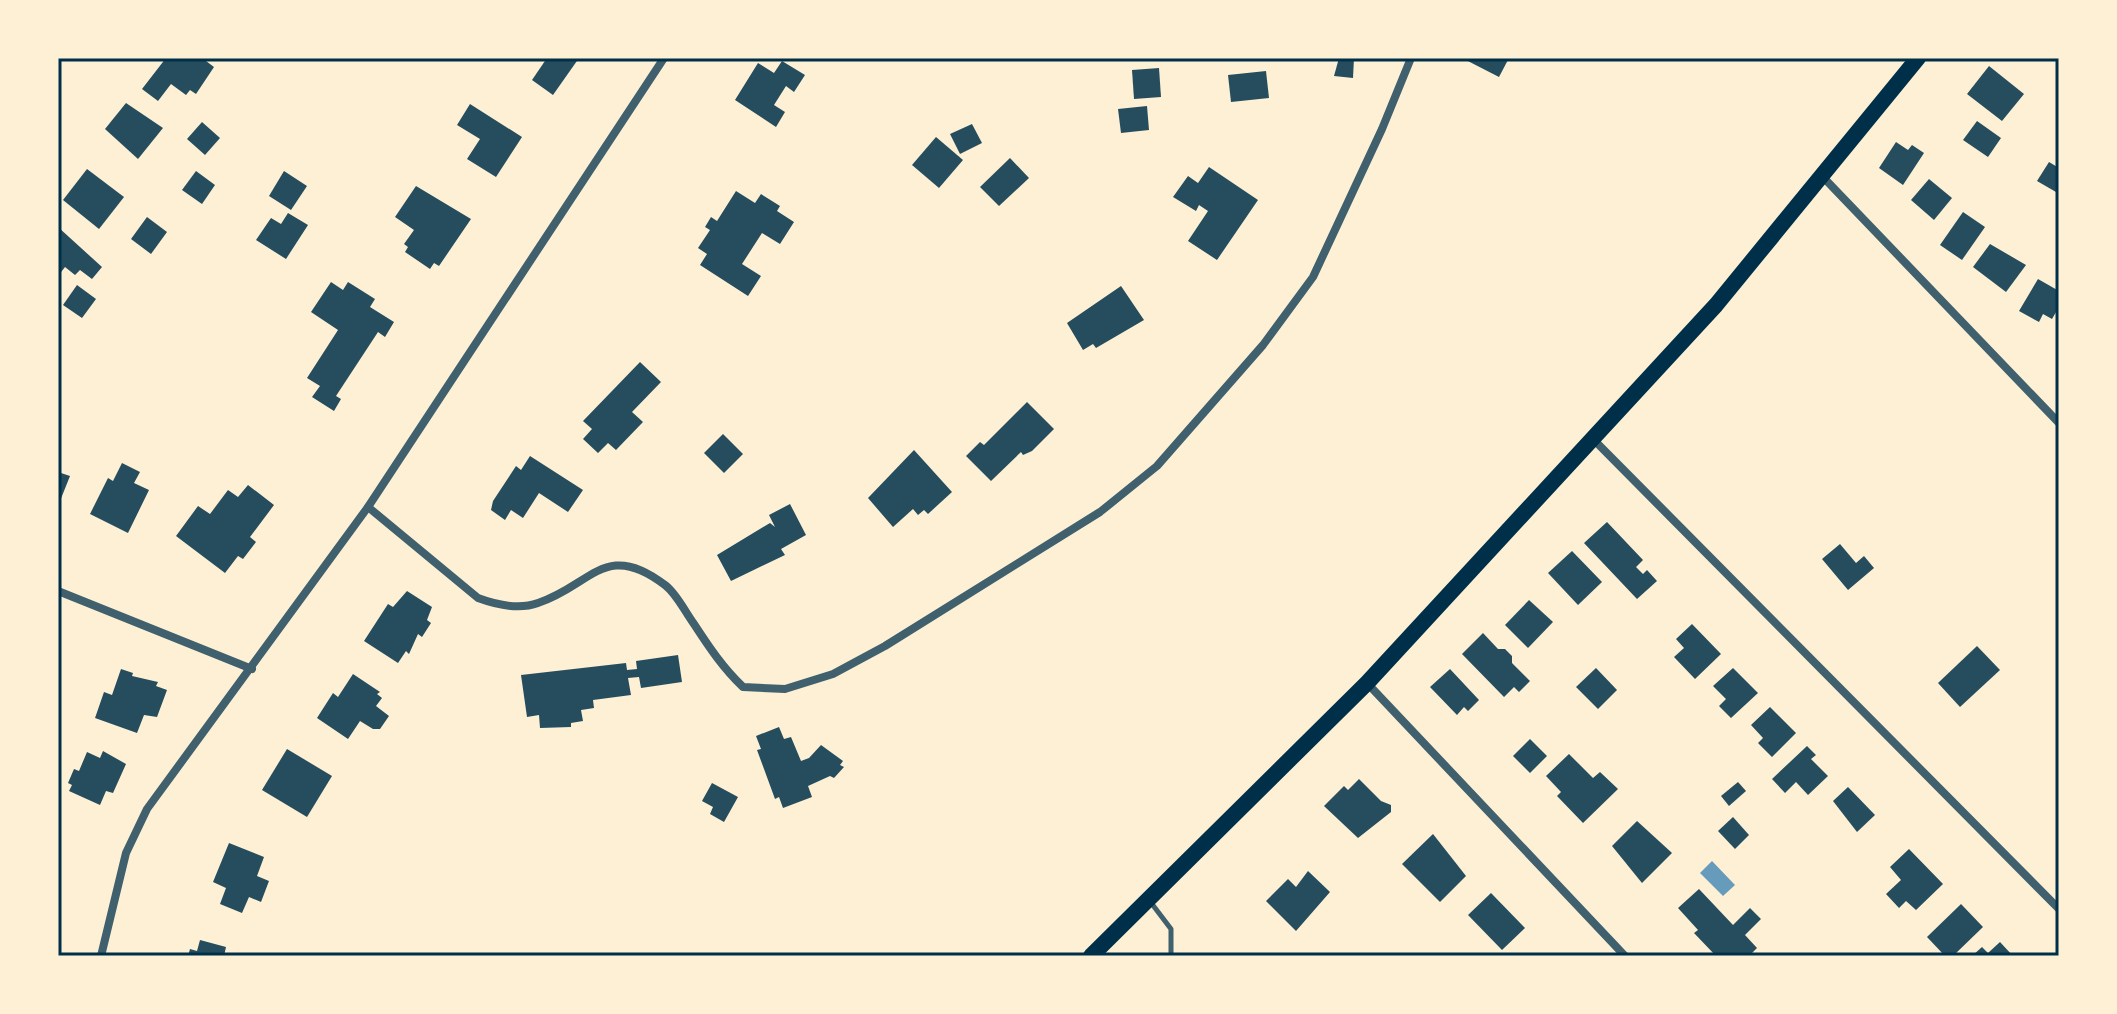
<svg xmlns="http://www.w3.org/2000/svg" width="2117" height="1014" font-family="'Sofia Sans Condensed',sans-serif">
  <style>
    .water { fill: #669bbc }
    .building { fill: #264d5e }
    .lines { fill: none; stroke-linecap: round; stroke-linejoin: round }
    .service { stroke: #3f606c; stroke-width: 5 }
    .minor { stroke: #3f606c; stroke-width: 8 }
    .secondary { stroke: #003049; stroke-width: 16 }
    .neatline { fill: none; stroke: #003049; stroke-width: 3 }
  </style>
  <rect width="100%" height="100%" fill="#fdf0d5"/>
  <!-- water -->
  <path class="water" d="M1712,861L1735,885L1723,896L1700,873Z"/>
  <!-- building -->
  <g class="building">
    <path d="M166,58H202L214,67L196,94L190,90L186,95L171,84L158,101L142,89Z"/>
    <path d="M547,58H579L553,95L532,80Z"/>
    <path d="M1339,58H1354L1353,78L1334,76Z"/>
    <path d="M1462,58H1509L1499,77Z"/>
    <path d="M782,61L805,75L794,92L786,86L774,105L785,112L776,127L735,100L758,63L774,73Z"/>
    <path d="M1989,66L2024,94L2002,121L1967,94Z"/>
    <path d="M1159,68L1161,97L1134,99L1132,70Z"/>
    <path d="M1266,71L1269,98L1231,102L1228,75Z"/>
    <path d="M126,103L163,128L138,159L105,129Z"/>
    <path d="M470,104L522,137L496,177L467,159L480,139L457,125Z"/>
    <path d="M1147,106L1149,130L1121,133L1118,109Z"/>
    <path d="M1977,121L2001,138L1988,157L1963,140Z"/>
    <path d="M202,122L220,138L205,155L187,139Z"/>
    <path d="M972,124L982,143L960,154L950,134Z"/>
    <path d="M936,137L963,160L939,188L912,165Z"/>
    <path d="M1896,142L1908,150L1912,145L1924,153L1903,185L1879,168Z"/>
    <path d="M1010,158L1029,178L999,206L980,187Z"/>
    <path d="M2049,162L2059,168L2056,192L2037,181Z"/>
    <path d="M1209,167L1258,200L1217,260L1188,241L1208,211L1199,205L1196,211L1173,197L1188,176L1198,183Z"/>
    <path d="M87,169L124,197L99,229L63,200Z"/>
    <path d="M196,171L215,185L202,204L182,190Z"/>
    <path d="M284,171L307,186L291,210L269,196Z"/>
    <path d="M1929,179L1952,198L1934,220L1911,200Z"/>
    <path d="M416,186L471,219L439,266L434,263L430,269L405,252L408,247L404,244L414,230L395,217Z"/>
    <path d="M736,191L755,203L761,194L780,206L777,211L794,222L780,244L762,233L742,264L761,276L748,296L700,265L707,254L698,248L710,230L705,227L711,217L717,221Z"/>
    <path d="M1963,212L1985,227L1962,260L1940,245Z"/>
    <path d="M288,213L308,225L286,259L256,240L271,218L281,224Z"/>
    <path d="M147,217L167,232L151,254L131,239Z"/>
    <path d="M58,227L102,267L92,279L80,270L75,275L65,267L58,276Z"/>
    <path d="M1990,244L2026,265L2006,292L1973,267Z"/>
    <path d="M2038,279L2059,291V307L2052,319L2043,314L2039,322L2019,311Z"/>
    <path d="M331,282L343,290L348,282L375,299L370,307L394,322L385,337L378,332L336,396L341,399L334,411L312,397L320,386L307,378L338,330L311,312Z"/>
    <path d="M77,285L96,299L82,318L63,305Z"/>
    <path d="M1121,286L1144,320L1096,348L1093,344L1083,350L1067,323Z"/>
    <path d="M640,362L661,382L632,412L643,422L616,450L608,443L598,453L583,439L592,429L583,421Z"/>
    <path d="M1027,402L1054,429L1032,451L1023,455L1021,452L991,481L966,456L980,442L984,445Z"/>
    <path d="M723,434L743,454L724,473L704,453Z"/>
    <path d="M914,450L952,492L928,514L924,510L918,515L913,509L893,527L868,498Z"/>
    <path d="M530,456L583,490L568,512L539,493L523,518L511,510L505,520L491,510L493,501L516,466L521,470Z"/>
    <path d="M122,463L140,472L134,483L149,490L128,533L90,514L108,478L113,481Z"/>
    <path d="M58,472L70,476L58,506Z"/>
    <path d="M248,485L274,505L250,537L256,542L243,559L238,556L225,573L176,536L198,506L210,514L228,490L238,497Z"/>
    <path d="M790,504L806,535L781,549L785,555L731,581L717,555L770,523L775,527L769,515Z"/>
    <path d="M1607,522L1643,560L1636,567L1643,574L1647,570L1657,581L1637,599L1584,543Z"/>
    <path d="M1840,544L1856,563L1864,556L1874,568L1848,590L1822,559Z"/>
    <path d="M1572,551L1602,582L1578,605L1548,573Z"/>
    <path d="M407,591L432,607L427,620L431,623L422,637L418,634L409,654L406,651L398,663L364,641L388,604L393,607Z"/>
    <path d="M1529,600L1553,622L1528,648L1505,625Z"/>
    <path d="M1692,624L1721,654L1695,679L1674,657L1684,648L1676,639Z"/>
    <path d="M1483,633L1498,649H1505L1512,656V663L1530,681L1519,692L1514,687L1504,697L1462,654Z"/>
    <path d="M1977,646L2000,670L1960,707L1938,683Z"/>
    <path d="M678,655L682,682L641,688L639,677L628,678L631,695L593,700L594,708L581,710L583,721L571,723V727L540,728L539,715L527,717L521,675L626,663L627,670L637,669L636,661Z"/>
    <path d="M1596,668L1617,690L1598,709L1576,687Z"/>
    <path d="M1733,668L1758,693L1731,718L1719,706L1726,699L1713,686Z"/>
    <path d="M121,669L133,673L132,676L158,682L156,686L167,690L157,717L144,715L137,733L95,718L104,692L112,695Z"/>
    <path d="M1450,669L1479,700L1468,711L1464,707L1457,715L1430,687Z"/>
    <path d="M353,674L380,692L377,694L382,698L376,706L389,716L380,729H373L360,721L348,739L317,718L333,693L338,697Z"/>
    <path d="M1770,707L1796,733L1772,757L1758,743L1763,738L1751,725Z"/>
    <path d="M779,727L784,739L791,737L801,761L809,758L821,745L843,761L840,765L844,767L834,778L830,776L808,786L812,797L783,808L779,797L775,799L757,750L761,749L756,736Z"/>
    <path d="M1530,739L1547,756L1530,773L1513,756Z"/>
    <path d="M1807,746L1816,755L1811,759L1828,776L1808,795L1796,782L1785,793L1772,779Z"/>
    <path d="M287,749L332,776L307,817L262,790Z"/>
    <path d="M103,751L126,764L113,793L106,791L100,805L69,791L72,785L68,783L74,769L79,771L87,752L100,758Z"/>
    <path d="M1569,754L1593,778L1600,772L1618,789L1583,823L1557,796L1561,792L1546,776Z"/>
    <path d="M1359,779L1381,801L1391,805V812L1358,838L1324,806L1344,786L1348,790Z"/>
    <path d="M1738,782L1746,791L1729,806L1721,796Z"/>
    <path d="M712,783L738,797L724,822L710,814L713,807L702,801Z"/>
    <path d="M1848,787L1875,815L1857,832L1833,801Z"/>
    <path d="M1733,817L1749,835L1735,849L1718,831Z"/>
    <path d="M1637,821L1672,853L1642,883L1612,846Z"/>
    <path d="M1433,834L1466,876L1440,902L1402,864Z"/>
    <path d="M229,843L264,857L257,876L269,881L261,902L249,897L242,913L220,904L226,888L213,882Z"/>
    <path d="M1909,849L1943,884L1916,910L1906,901L1899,908L1886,894L1901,880L1890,867Z"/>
    <path d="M1308,871L1330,892L1296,931L1266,901L1288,879L1296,887Z"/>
    <path d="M1699,889L1733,925L1750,908L1761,919L1745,935L1757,948L1749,956H1716L1694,933L1698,930L1678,908Z"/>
    <path d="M1491,893L1525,928L1502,950L1468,915Z"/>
    <path d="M1961,904L1983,927L1953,956H1945L1927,937Z"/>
    <path d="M200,940L226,947L224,956H188L190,949L197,951Z"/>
    <path d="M2000,942L2013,956H1972L1982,947L1988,953Z"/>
  </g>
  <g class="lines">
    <!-- service -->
    <path class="service" d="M1149,900L1171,929V956"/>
    <!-- minor -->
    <g class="minor">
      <path d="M1822,176L2059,423"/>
      <path d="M1593,439L2059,909"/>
      <path d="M368,507L478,598C497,605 519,610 538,603C591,586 605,539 665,585C677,594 685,612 694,624C709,647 723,668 743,687L785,689L833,674L885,646L1100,512L1157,466L1263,345L1313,277L1382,129L1411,58"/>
      <path d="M58,591L252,669"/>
      <path d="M1367,683L1625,956"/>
      <path d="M101,956L126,853L147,809L368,507L664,58"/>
    </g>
    <!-- secondary -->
    <path class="secondary" d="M1091,956L1367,683L1716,305L1918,58"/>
  </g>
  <!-- border -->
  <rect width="2117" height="1014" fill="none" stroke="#fdf0d5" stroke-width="120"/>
  <rect x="60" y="60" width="1997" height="894" class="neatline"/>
</svg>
